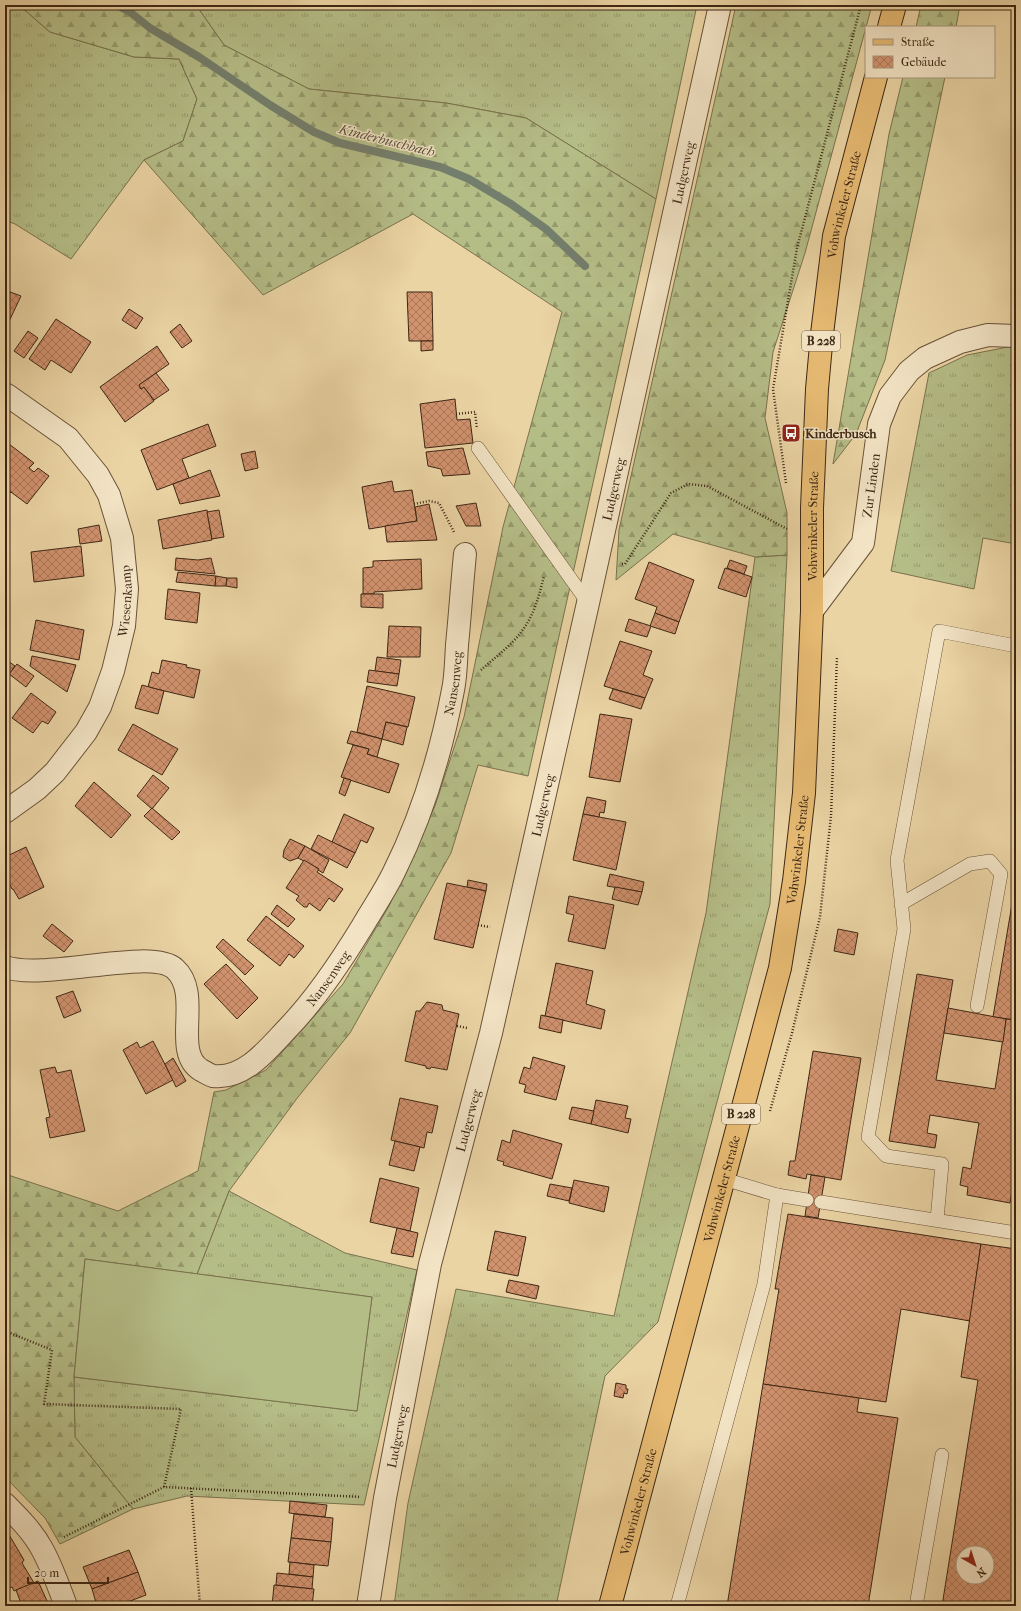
<svg xmlns="http://www.w3.org/2000/svg" width="1021" height="1611" font-family="'IM FELL French Canon',serif">
  <style>
    .grass { fill: url(#grass-tufts); stroke: #7a724e }
    .forest { fill: url(#forest-firs); stroke: #7a724e }
    .garden { fill: #b5bd87; stroke: #7a724e }
    .lines { fill: none; stroke-linecap: round; stroke-linejoin: round }
    .stream { stroke: #747e6c; stroke-width: 8 }
    .building { fill: url(#building-cross-hatch); stroke: #3e2714; fill-rule: evenodd }
    .service-casing { stroke: #695238; stroke-width: 14 }
    .minor-casing { stroke: #695238; stroke-width: 24 }
    .tertiary-casing { stroke: #695238; stroke-width: 24 }
    .primary-casing { stroke: #3e2714; stroke-width: 24 }
    .path { stroke: #3e2714; stroke-width: 2.5; stroke-dasharray: 1 2; stroke-linecap: butt }
    .service { stroke: #f2e3c4; stroke-width: 13 }
    .minor { stroke: #f2e3c4; stroke-width: 22 }
    .tertiary { stroke: #f2e3c4; stroke-width: 22 }
    .primary { stroke: #e6ba72; stroke-width: 22 }
    .labels { text-anchor: middle; stroke-width: 3; stroke-linejoin: round; paint-order: stroke }
    .shield { fill: #f2e3c4; stroke: #745f49; stroke-width: 1 }
    .shield-label { font-size: 12px; font-weight: bold; fill: #3e2714 }
    .street-label { font-size: 13px; fill: #3e2714; stroke: #f2e3c4 }
    .poi-label { font-size: 13px; font-weight: bold; fill: #3e2714; stroke: #f2e3c4; text-anchor: start }
    .water-label { font-size: 14px; font-style: italic; fill: #544b39; stroke: #f2e3c4 }
  </style>
  <defs>
    <pattern id="grass-tufts" width="24" height="20" patternUnits="userSpaceOnUse"><rect width="24" height="20" fill="#b5bd87"/><path d="M3 7l-1-3M5 7V3M7 7l1-3M15 17l-1-3M17 17v-4M19 17l1-3" fill="none" stroke="#959a6d"/></pattern>
    <pattern id="forest-firs" width="22" height="20" patternUnits="userSpaceOnUse"><rect width="22" height="20" fill="#b5bd87"/><path d="M5 1l3.5 6h-7zM16 11l3.5 6h-7z" fill="#959a6d"/></pattern>
    <pattern id="building-cross-hatch" width="8" height="8" patternUnits="userSpaceOnUse"><rect width="8" height="8" fill="#d1926e"/><path d="M0 0l8 8M0 8l8-8" fill="none" stroke="#ab7759"/></pattern>
  </defs>
  <rect width="100%" height="100%" fill="#ebd4a4"/>
  <filter id="stains"><feTurbulence type="fractalNoise" baseFrequency=".005" numOctaves="4"/><feColorMatrix values="0 0 0 0 .2 0 0 0 0 .09 0 0 0 0 .02 0 0 0 .5 -.17"/></filter>
  <radialGradient id="worn" r=".72"><stop offset=".6" stop-color="#630" stop-opacity="0"/><stop offset="1" stop-color="#630" stop-opacity=".3"/></radialGradient>
  <!-- grass -->
  <g class="grass">
    <path d="M5,5H19L50,32L134,57L179,59L197,99L183,141L144,160L71,259L15,224L5,220Z"/>
    <path d="M196,5H697L656,199L526,118L446,103L309,89L224,45Z"/>
    <path d="M1013,346H1016V544L983,538L974,589L891,571L929,373L967,355Z"/>
    <path d="M787,555L770,904L658,1322L605,1376L556,1606H394L408,1503L456,1289L614,1316L706,913L755,557Z"/>
    <path d="M229,1191L345,1253L417,1270L364,1505L187,1496L133,1509L75,1437L74,1377L357,1411L372,1297L197,1274Z"/>
  </g>
  <!-- forest -->
  <g class="forest">
    <path d="M19,5H196L224,45L309,89L446,103L526,118L656,199L528,776L478,765L451,853L350,1033L298,1097L229,1191L197,1274L85,1259L74,1377L75,1437L133,1509L60,1544L45,1518L5,1477V1174L118,1211L198,1171L214,1092L226,1090L266,1070L343,984L389,906L435,806L464,717L503,527L562,312L413,214L263,295L144,160L183,141L197,99L179,59L134,57L50,32Z"/>
    <path d="M736,5H872L805,253L773,352L765,418L787,513V555L755,557L673,534L616,580L619,530Z"/>
    <path d="M921,5H960L956,27H916Z"/>
    <path d="M903,77H945L885,360L856,434L833,464L889,134Z"/>
  </g>
  <!-- garden -->
  <path class="garden" d="M85,1259L372,1297L357,1411L74,1377Z"/>
  <g class="lines">
    <!-- stream -->
    <path class="stream" d="M117,5L130,12L150,28L199,57L270,105L314,132L340,143L440,167L469,179L511,204L546,229L585,266"/>
  </g>
  <!-- building -->
  <g class="building">
    <path d="M5,290L21,296L5,330Z"/>
    <path d="M407,292H432L433,341H409Z"/>
    <path d="M129,309L143,318L136,329L122,320Z"/>
    <path d="M56,319L91,342L71,373L51,360L45,370L29,359Z"/>
    <path d="M180,324L192,341L182,348L170,332Z"/>
    <path d="M28,331L38,338L24,358L14,351Z"/>
    <path d="M421,341H433V350L421,351Z"/>
    <path d="M157,346L169,364L139,385L141,389L144,387L154,401L125,422L100,387Z"/>
    <path d="M156,373L169,390L154,400L144,387L141,389L139,385Z"/>
    <path d="M455,399L457,420L470,419L473,443L425,448L420,404Z"/>
    <path d="M208,424L216,446L182,459L189,478L157,490L141,450Z"/>
    <path d="M5,441L34,463L29,468L34,472L38,468L49,476L27,504L11,492V493L10,491L5,486Z"/>
    <path d="M463,448L470,474L443,476L441,469L428,466L426,452Z"/>
    <path d="M255,451L258,468L245,471L241,454Z"/>
    <path d="M210,470L220,496L180,504L173,484Z"/>
    <path d="M392,481L394,492L412,490L417,521L369,529L362,487Z"/>
    <path d="M476,503L481,526H466L456,506Z"/>
    <path d="M429,504L437,540L387,542L385,526L417,521L415,507Z"/>
    <path d="M207,510L212,540L163,549L158,520Z"/>
    <path d="M219,510L224,537L212,539L207,512Z"/>
    <path d="M99,525L102,541L80,544L78,529Z"/>
    <path d="M81,546L84,576L34,582L31,552Z"/>
    <path d="M176,558L198,560L211,558L215,574L175,570Z"/>
    <path d="M421,559L422,589L374,592V594H363V568L373,567V561Z"/>
    <path d="M730,560L747,566L744,574L727,568Z"/>
    <path d="M649,562L694,580L679,622L655,613L657,607L635,599Z"/>
    <path d="M725,568L752,577L746,597L718,588Z"/>
    <path d="M178,572L216,576L215,586L176,582Z"/>
    <path d="M216,576L227,578L226,586H215Z"/>
    <path d="M227,578H237V588L226,586Z"/>
    <path d="M168,589L200,593L197,623L165,619Z"/>
    <path d="M361,594H383V608L361,607Z"/>
    <path d="M655,613L679,622L675,634L650,626Z"/>
    <path d="M629,619L651,626L647,637L625,631Z"/>
    <path d="M36,620L84,630L79,660L30,650Z"/>
    <path d="M389,626L421,627L420,657H387Z"/>
    <path d="M620,641L652,651L643,675L653,679L645,698L604,686Z"/>
    <path d="M32,656L76,665L67,692L30,666Z"/>
    <path d="M377,657L401,660L399,674L375,671Z"/>
    <path d="M5,659L15,666L8,676L5,674Z"/>
    <path d="M162,660L187,665L186,667L200,670L194,698L148,687L152,672L159,674Z"/>
    <path d="M17,664L34,676L26,687L9,674Z"/>
    <path d="M369,670L399,674L397,686L367,682Z"/>
    <path d="M142,685L164,691L158,714L135,708Z"/>
    <path d="M367,686L415,697L408,727L386,722L382,739L357,732Z"/>
    <path d="M613,689L645,698L641,709L609,699Z"/>
    <path d="M31,693L56,712L48,724L42,721L33,733L12,718Z"/>
    <path d="M600,714L632,719L620,782L589,777Z"/>
    <path d="M386,722L407,727L403,745L382,739Z"/>
    <path d="M133,724L178,749L162,775L118,750Z"/>
    <path d="M351,731L382,739L377,757L367,754L369,749L347,743Z"/>
    <path d="M353,745L369,749L367,754L399,764L389,793L341,777Z"/>
    <path d="M153,775L169,788L152,809L137,796Z"/>
    <path d="M344,778L351,780L345,796L339,793Z"/>
    <path d="M94,782L131,815L111,838L75,806Z"/>
    <path d="M587,797L606,801L604,813L600,812L599,817L583,814Z"/>
    <path d="M152,808L180,832L172,840L144,816Z"/>
    <path d="M344,814L374,828L367,843L361,840L355,853L332,842Z"/>
    <path d="M583,814L626,822L616,870L573,860Z"/>
    <path d="M318,835L355,853L347,868L311,849Z"/>
    <path d="M290,839L305,846L298,858L290,861L283,857L284,850Z"/>
    <path d="M305,846L329,860L323,873L318,870L319,869L298,858Z"/>
    <path d="M26,847L44,887L19,899L13,889H12L5,875V857Z"/>
    <path d="M304,860L319,869L317,872L343,889L334,902L329,898L320,911L309,903L307,907H304L296,900L299,896L286,888Z"/>
    <path d="M610,874L644,882L642,892L607,886Z"/>
    <path d="M468,880L487,884L486,891L467,887Z"/>
    <path d="M1016,880V1020L993,1017Z"/>
    <path d="M447,883L486,891L473,948L434,939Z"/>
    <path d="M615,887L642,892L638,905L612,899Z"/>
    <path d="M569,896L614,905L605,949L568,941L574,915L566,913Z"/>
    <path d="M277,905L295,919L288,927L271,914Z"/>
    <path d="M266,916L304,946L294,958L289,954L280,966L247,940Z"/>
    <path d="M52,924L73,941L64,952L43,936Z"/>
    <path d="M838,929L858,933L854,955L834,951Z"/>
    <path d="M223,939L254,966L245,975L216,947Z"/>
    <path d="M556,963L593,971L586,1004L605,1010L601,1029L545,1016Z"/>
    <path d="M226,964L258,998L237,1019L204,984Z"/>
    <path d="M917,974L953,980L936,1080L995,1089L1006,1019L1016,1020V1165L1014,1179L1016,1180V1187L1013,1186L1010,1203L967,1195L968,1187L960,1185L963,1167L971,1169L979,1123L930,1115L927,1133L937,1135L935,1148L889,1141Z"/>
    <path d="M73,991L81,1011L64,1018L56,997Z"/>
    <path d="M427,1002L442,1005L443,1010L459,1014L447,1070L431,1067L430,1069L426,1068V1066L405,1061L416,1011H420Z"/>
    <path d="M948,1008L1006,1019L1003,1042L944,1033Z"/>
    <path d="M541,1015L563,1020L561,1033L539,1028Z"/>
    <path d="M153,1041L173,1080L146,1094L123,1050L137,1042L140,1048Z"/>
    <path d="M813,1051L861,1058L841,1180L807,1174L806,1179L788,1175L790,1161H795Z"/>
    <path d="M533,1057L565,1066L556,1100L524,1092L526,1085L519,1083L524,1067L530,1069Z"/>
    <path d="M173,1058L186,1081L176,1087L165,1064Z"/>
    <path d="M55,1067L57,1073L71,1070L85,1131L50,1138L46,1118L50,1117L40,1070Z"/>
    <path d="M400,1098L438,1106L432,1133L427,1132L424,1148L391,1140Z"/>
    <path d="M596,1100L628,1106L625,1118L631,1119L628,1133L591,1124Z"/>
    <path d="M572,1107L594,1111L591,1124L569,1119Z"/>
    <path d="M513,1130L562,1144L552,1179L503,1165L504,1162L497,1160L502,1140L510,1143Z"/>
    <path d="M395,1141L420,1147L414,1171L389,1165Z"/>
    <path d="M811,1175L825,1177L818,1218L805,1216Z"/>
    <path d="M380,1178L419,1188L410,1231L370,1222Z"/>
    <path d="M574,1180L609,1187L604,1212L569,1203Z"/>
    <path d="M550,1184L572,1188L569,1201L547,1196Z"/>
    <path d="M788,1214L981,1244L970,1321L901,1309L886,1402L763,1384L779,1289H775Z"/>
    <path d="M397,1228L418,1233L413,1257L391,1253Z"/>
    <path d="M495,1231L526,1237L518,1276L487,1270Z"/>
    <path d="M981,1244L1016,1249V1606H942L978,1380L961,1377ZM963,1553H987V1577H963Z"/>
    <path d="M509,1280L539,1286L536,1299L506,1292Z"/>
    <path d="M616,1383L626,1385V1389H628L627,1394L624,1393L623,1398L614,1396Z"/>
    <path d="M763,1384L859,1398L857,1412L898,1418L868,1606H727Z"/>
    <path d="M290,1501L327,1505L325,1517L289,1513Z"/>
    <path d="M294,1514L333,1518L331,1542L291,1538Z"/>
    <path d="M5,1528L24,1560L22,1563L34,1583L14,1591L12,1587L5,1590Z"/>
    <path d="M291,1538L331,1542L328,1566L288,1562Z"/>
    <path d="M129,1550L138,1572L92,1589L83,1567Z"/>
    <path d="M290,1562L314,1565L313,1577L289,1574Z"/>
    <path d="M138,1572L146,1595L117,1606H97L92,1589Z"/>
    <path d="M277,1573L313,1577L312,1589L276,1585Z"/>
    <path d="M38,1581L47,1601L35,1606H22L16,1590Z"/>
    <path d="M274,1585L314,1589L312,1606H272Z"/>
  </g>
  <g class="lines">
    <!-- service casing -->
    <g class="service-casing">
      <g id="service">
        <path d="M478,448L588,603"/>
        <path d="M901,904L970,864L990,861L1001,874L977,1006"/>
        <path d="M724,1179L777,1195L807,1200"/>
        <path d="M821,1202L1016,1233"/>
        <path d="M937,1220L942,1164L886,1156L868,1137L904,929L897,860L939,631L1016,646"/>
        <path d="M677,1606L764,1284L777,1195"/>
        <path d="M916,1606L942,1455"/>
      </g>
    </g>
    <!-- minor casing -->
    <g class="minor-casing">
      <g id="minor">
        <path id="s1" d="M5,812L37,789L55,772L86,732L100,707L113,671L124,626L127,589L122,538L109,495L98,475L68,438L7,395"/>
        <path id="s2" d="M5,967C45,981 151,947 175,969C203,994 171,1052 201,1070C205,1072 209,1075 213,1076C244,1080 268,1049 287,1029C316,999 340,963 362,927C373,908 385,891 394,872C423,814 441,753 453,690C456,676 456,660 457,645C460,615 462,584 465,554"/>
        <path d="M5,1504C18,1517 33,1532 42,1549C52,1567 59,1587 66,1606"/>
        <path id="s3" d="M368,1606L385,1498L430,1264L491,1033L588,603L720,5"/>
      </g>
    </g>
    <!-- tertiary casing -->
    <g class="tertiary-casing">
      <g id="tertiary">
        <path id="s4" d="M812,611L863,543L879,424L890,396L909,371L925,358L960,342L988,335L1016,336"/>
      </g>
    </g>
    <!-- primary casing -->
    <g class="primary-casing">
      <g id="primary">
        <path d="M889,27L895,5"/>
        <path id="s5" d="M610,1606L780,968L794,881L804,793L812,611V508L817,389L822,334L834,236L876,77"/>
      </g>
    </g>
    <!-- path -->
    <g class="path">
      <path d="M456,414L475,412L477,429"/>
      <path d="M786,483L773,389L797,248L861,5"/>
      <path d="M414,504L429,501L439,503L454,532"/>
      <path d="M622,564H625L671,493L688,484L707,486L787,529"/>
      <path d="M481,670C493,659 511,646 521,632C534,616 539,596 544,576"/>
      <path d="M478,925L490,927"/>
      <path d="M457,1026L467,1028"/>
      <path d="M770,1111L792,1033L820,917L831,816L837,657"/>
      <path d="M5,1331L52,1350L44,1404L181,1409L164,1487"/>
      <path d="M191,1488L200,1606"/>
      <path d="M64,1537L164,1487L361,1497"/>
    </g>
    <!-- service -->
    <use href="#service" class="service"/>
    <!-- minor -->
    <use href="#minor" class="minor"/>
    <!-- tertiary -->
    <use href="#tertiary" class="tertiary"/>
    <!-- primary -->
    <use href="#primary" class="primary"/>
  </g>
  <!-- icons -->
  <defs>
    <g id="bus-square" transform="scale(1)"><rect x="-9" y="-9" width="18" height="18" rx="4" fill="#8f2418" stroke="#f2e3c4"/><path d="M-5-6H5V4H4V6H2V4H-2V6H-4V4H-5ZM-3.5-4V0h7V-4ZM-3.5 1.2v1.5H-2V1.2ZM2 1.2v1.5H3.5V1.2Z" fill="#fff"/></g>
  </defs>
  <g fill-rule="evenodd">
    <use href="#bus-square" x="791" y="433"/>
  </g>
  <g class="labels">
    <!-- shield labels -->
    <g class="shield">
      <rect x="802" y="331" width="38" height="20" rx="3"/>
      <rect x="722" y="1104" width="38" height="20" rx="3"/>
    </g>
    <g class="shield-label">
      <text x="821" y="345">B 228</text>
      <text x="741" y="1118">B 228</text>
    </g>
    <!-- street labels -->
    <g class="street-label">
      <text dy="5" stroke="none"><textPath href="#s3" startOffset="1468">Ludgerweg</textPath></text>
      <text dy="5" stroke="none"><textPath href="#s5" startOffset="1428">Vohwinkeler Straße</textPath></text>
      <text dy="5" stroke="none"><textPath href="#s4" startOffset="143">Zur Linden</textPath></text>
      <text dy="5" stroke="none"><textPath href="#s3" startOffset="1144">Ludgerweg</textPath></text>
      <text dy="5" stroke="none"><textPath href="#s5" startOffset="1104">Vohwinkeler Straße</textPath></text>
      <text dy="5" stroke="none"><textPath href="#s1" startOffset="253">Wiesenkamp</textPath></text>
      <text dy="5" stroke="none"><textPath href="#s2" startOffset="775">Nansenweg</textPath></text>
      <text dy="5" stroke="none"><textPath href="#s3" startOffset="820">Ludgerweg</textPath></text>
      <text dy="5" stroke="none"><textPath href="#s5" startOffset="780">Vohwinkeler Straße</textPath></text>
      <text dy="5" stroke="none"><textPath href="#s2" startOffset="451">Nansenweg</textPath></text>
      <text dy="5" stroke="none"><textPath href="#s3" startOffset="496">Ludgerweg</textPath></text>
      <text dy="5" stroke="none"><textPath href="#s5" startOffset="432">Vohwinkeler Straße</textPath></text>
      <text dy="5" stroke="none"><textPath href="#s3" startOffset="172">Ludgerweg</textPath></text>
      <text dy="5" stroke="none"><textPath href="#s5" startOffset="108">Vohwinkeler Straße</textPath></text>
    </g>
    <!-- poi labels -->
    <g class="poi-label">
      <text x="805" y="438">Kinderbusch</text>
    </g>
    <!-- water labels -->
    <g class="water-label">
      <text transform="translate(387 140) rotate(14)" y="5">Kinderbuschbach</text>
    </g>
  </g>
  <!-- margin -->
  <rect width="1021" height="1611" fill="none" stroke="#ebd4a4" stroke-width="20"/>
  <rect x="6" y="6" width="1009" height="1599" fill="none" stroke="#3e2714" stroke-width="2"/>
  <rect x="10" y="10" width="1001" height="1591" fill="none" stroke="#3e2714"/>
  <!-- legend -->
  <rect x="865" y="26" width="130" height="52" fill="#f2e3c4" stroke="#aa987e"/>
  <rect x="873" y="39" width="20" height="6" fill="#e6ba72" stroke="#aa987e"/>
  <text x="901" y="46" font-size="12" fill="#3e2714">Straße</text>
  <rect x="873" y="56" width="20" height="12" fill="url(#building-cross-hatch)" stroke="#aa987e"/>
  <text x="901" y="66" font-size="12" fill="#3e2714">Gebäude</text>
  <!-- north arrow -->
  <g transform="translate(975 1565) rotate(141)"><circle r="19" fill="#f2e3c4" stroke="#aa987e"/>
  <path d="M0-3L7 15L0 10L-7 15Z" fill="#8f2418"/>
  <text y="-6" font-size="11" font-weight="bold" text-anchor="middle" fill="#3e2714">N</text>
  </g>
  <!-- scale -->
  <path d="M28 1577v6h80v-6" fill="none" stroke="#3e2714" stroke-width="2"/>
  <text x="34" y="1577" font-size="12" fill="#3e2714" stroke="#f2e3c4" stroke-width="3" paint-order="stroke">20 m</text>
  <rect width="100%" height="100%" filter="url(#stains)"/>
  <rect width="100%" height="100%" fill="url(#worn)"/>
</svg>
